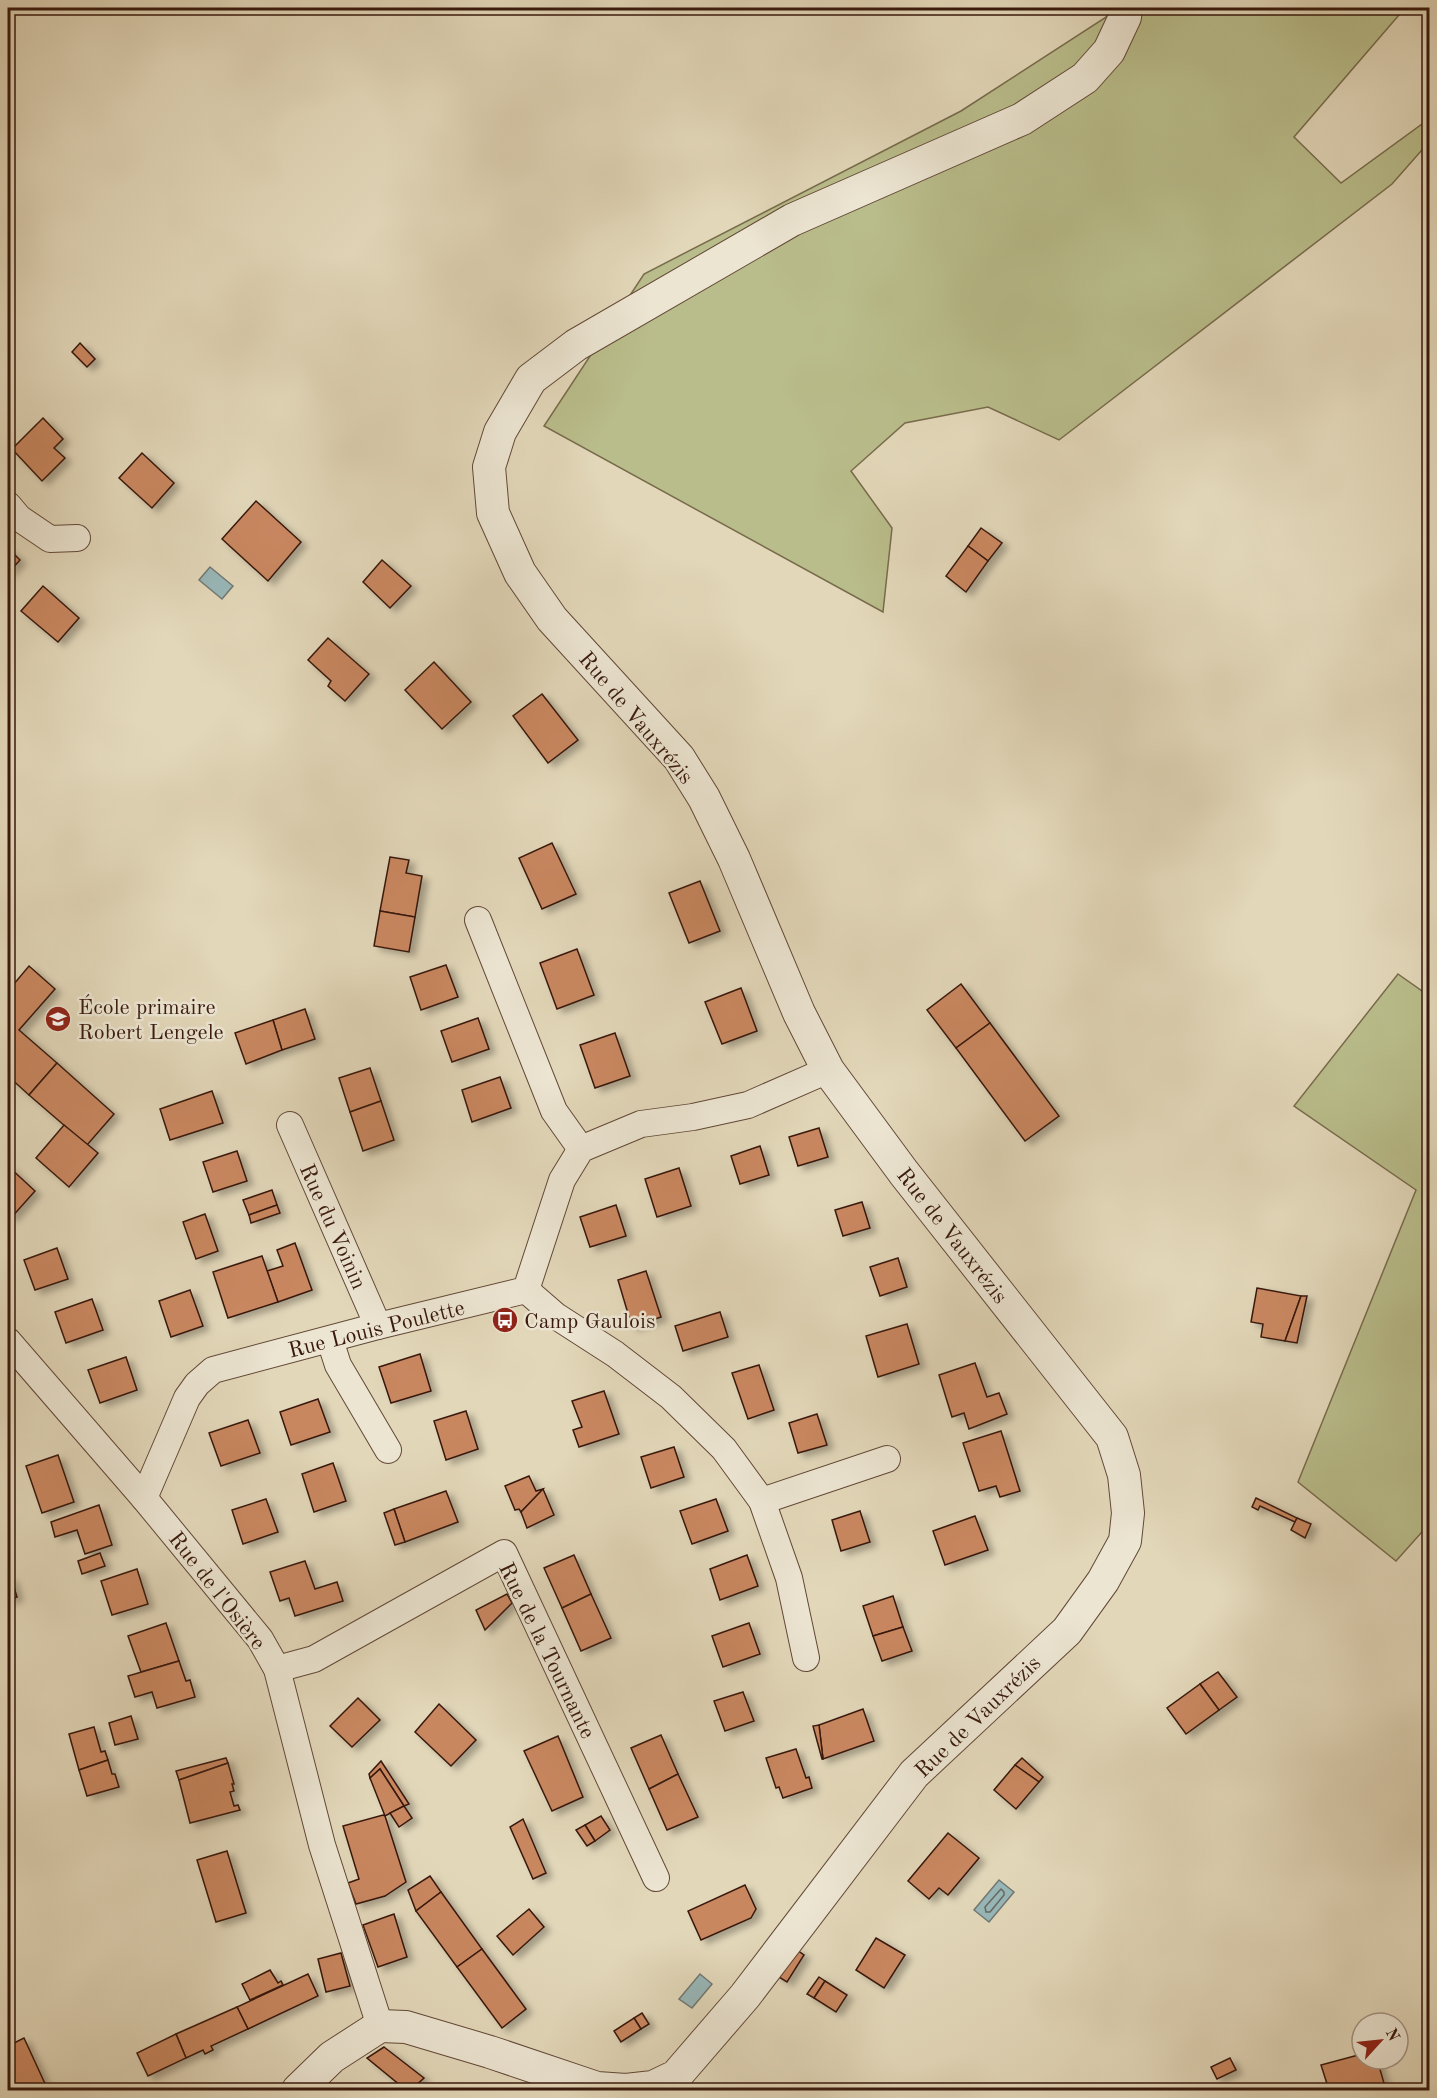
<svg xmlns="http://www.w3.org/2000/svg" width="1437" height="2098" font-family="'Old Standard TT',serif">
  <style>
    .green { fill: #b9bd8b; stroke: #786b4c; stroke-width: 1.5 }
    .water { fill: #98b7b8; stroke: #727873; stroke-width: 1.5 }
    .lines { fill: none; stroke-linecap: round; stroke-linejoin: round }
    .shore { stroke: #686862; stroke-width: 1.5 }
    .building { fill: #c98761; stroke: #38190c; stroke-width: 1.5; filter: url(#shadow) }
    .minor-casing { stroke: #624837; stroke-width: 28 }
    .tertiary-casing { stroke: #624837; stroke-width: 34 }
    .minor { stroke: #ece5d2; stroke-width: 26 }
    .tertiary { stroke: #ece5d2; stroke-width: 32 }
    .labels { text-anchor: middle; stroke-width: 5; stroke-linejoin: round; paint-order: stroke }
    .street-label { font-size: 22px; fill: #38190c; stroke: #ece5d2 }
    .poi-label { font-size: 22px; fill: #38190c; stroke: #ece5d2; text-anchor: start }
  </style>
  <defs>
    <filter id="shadow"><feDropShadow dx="6" dy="4" stdDeviation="3" flood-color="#0004"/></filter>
  </defs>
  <rect width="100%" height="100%" fill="#e2d7b9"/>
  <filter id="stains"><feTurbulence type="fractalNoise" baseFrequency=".00333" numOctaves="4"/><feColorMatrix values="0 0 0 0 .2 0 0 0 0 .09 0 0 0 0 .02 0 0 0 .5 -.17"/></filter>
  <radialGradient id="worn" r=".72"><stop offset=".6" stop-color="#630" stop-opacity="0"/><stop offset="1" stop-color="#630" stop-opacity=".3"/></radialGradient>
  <!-- green -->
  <g class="green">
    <path d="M1120,8H1405L1294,137L1341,183L1429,119V142L1392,184L1059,440L988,407L905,423L851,471L892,528L883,612L544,426L644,274L961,111Z"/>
    <path d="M1398,974L1429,996L1430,1523L1396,1561L1298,1482L1416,1190L1294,1106Z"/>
  </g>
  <!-- water -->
  <g class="water">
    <path d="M210,567L233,586L222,599L199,580Z"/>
    <path d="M999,1880L1014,1892L989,1922L974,1910Z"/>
    <path d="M700,1974L712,1984L692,2008L679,1999Z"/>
  </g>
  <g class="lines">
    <!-- shore -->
    <path class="shore" d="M1001,1889L1004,1892V1895L990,1912H986L985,1907Z"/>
  </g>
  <!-- building -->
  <g class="building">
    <path d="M80,343L95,359L87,367L72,352Z"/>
    <path d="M43,418L63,439L54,448L65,458L42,481L12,449Z"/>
    <path d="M142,453L174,483L152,508L119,478Z"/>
    <path d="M256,501L301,542L268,581L222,539Z"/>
    <path d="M981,528L1002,543L988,561L968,546Z"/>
    <path d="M968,546L988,561L966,592L946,576Z"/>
    <path d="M8,548L20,560L8,573Z"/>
    <path d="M382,560L411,586L390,608L363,582Z"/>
    <path d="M43,586L79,618L58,642L21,611Z"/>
    <path d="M328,638L369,674L345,701L328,686L331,681L308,660Z"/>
    <path d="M434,662L471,702L442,729L405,690Z"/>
    <path d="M542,694L578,740L548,763L513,716Z"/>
    <path d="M552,843L576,894L542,909L519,858Z"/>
    <path d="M390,857L409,860L406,873L422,876L415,917L380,911Z"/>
    <path d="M700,881L720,931L689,943L669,893Z"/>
    <path d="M380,911L415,917L409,952L374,946Z"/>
    <path d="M577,949L594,995L557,1009L540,963Z"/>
    <path d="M446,965L458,997L421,1010L410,977Z"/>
    <path d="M29,966L55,989L19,1030L57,1063L29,1095L8,1076V991Z"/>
    <path d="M961,984L990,1023L956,1048L927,1010Z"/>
    <path d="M741,988L757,1031L722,1044L705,1002Z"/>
    <path d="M305,1009L315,1039L282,1050L273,1020Z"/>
    <path d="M478,1018L489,1049L452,1062L441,1031Z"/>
    <path d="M273,1020L282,1050L246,1064L235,1033Z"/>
    <path d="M990,1023L1059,1116L1025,1141L956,1048Z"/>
    <path d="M615,1033L630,1076L595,1088L580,1045Z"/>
    <path d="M57,1063L114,1114L87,1145L29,1095Z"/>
    <path d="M370,1068L381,1101L350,1112L339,1078Z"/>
    <path d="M500,1077L511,1108L472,1122L462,1090Z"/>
    <path d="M212,1091L223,1123L170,1140L160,1109Z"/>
    <path d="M381,1101L394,1140L363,1151L350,1112Z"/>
    <path d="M64,1125L98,1153L69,1187L36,1158Z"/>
    <path d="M819,1128L828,1157L798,1166L789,1137Z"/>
    <path d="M760,1146L769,1175L740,1184L731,1156Z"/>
    <path d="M237,1151L247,1181L213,1192L203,1162Z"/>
    <path d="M8,1166L35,1191L11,1218L8,1215Z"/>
    <path d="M679,1168L691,1206L657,1217L645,1179Z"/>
    <path d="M272,1190L277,1205L249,1215L243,1200Z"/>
    <path d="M862,1202L870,1228L843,1236L835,1210Z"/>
    <path d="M277,1205L280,1213L251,1223L249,1215Z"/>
    <path d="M616,1205L626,1236L590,1247L580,1217Z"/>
    <path d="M205,1214L218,1251L196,1259L183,1222Z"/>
    <path d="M295,1243L312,1290L278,1302L267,1271L283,1266L277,1250Z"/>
    <path d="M57,1248L68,1279L35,1290L24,1260Z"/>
    <path d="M262,1256L278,1302L228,1318L213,1272Z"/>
    <path d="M898,1258L907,1287L880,1296L870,1267Z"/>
    <path d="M646,1271L661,1317L632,1327L618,1280Z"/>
    <path d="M1257,1288L1301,1296L1285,1341L1261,1337L1263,1324L1251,1322Z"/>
    <path d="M190,1290L203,1326L171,1337L159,1301Z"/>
    <path d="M1301,1296H1307L1297,1343L1285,1341Z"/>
    <path d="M92,1299L103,1330L66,1343L55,1312Z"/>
    <path d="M720,1312L728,1337L683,1351L675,1326Z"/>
    <path d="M907,1324L919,1364L878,1377L866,1336Z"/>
    <path d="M420,1354L431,1391L391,1403L379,1367Z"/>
    <path d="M126,1357L137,1390L100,1403L88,1370Z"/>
    <path d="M975,1363L987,1397L999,1393L1007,1414L969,1429L964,1413L952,1417L939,1375Z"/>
    <path d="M759,1365L774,1410L748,1419L732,1373Z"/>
    <path d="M604,1391L619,1434L579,1447L573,1430L582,1427L572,1401Z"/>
    <path d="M318,1399L330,1432L291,1445L280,1412Z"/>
    <path d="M466,1411L478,1449L446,1460L434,1421Z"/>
    <path d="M817,1414L827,1445L798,1453L789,1423Z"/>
    <path d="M248,1420L260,1453L221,1466L209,1433Z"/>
    <path d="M1001,1431L1020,1491L1000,1497L996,1486L979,1491L963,1443Z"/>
    <path d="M674,1447L684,1477L651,1488L641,1457Z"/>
    <path d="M58,1455L74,1502L42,1513L26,1466Z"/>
    <path d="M333,1463L346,1501L314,1512L302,1474Z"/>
    <path d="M529,1476L536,1491L543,1489L521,1512L519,1509L515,1510L505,1486Z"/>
    <path d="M543,1489L554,1515L527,1528L521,1512Z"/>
    <path d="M446,1491L458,1522L405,1542L394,1509Z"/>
    <path d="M1256,1498L1297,1518L1295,1522L1260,1506L1258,1510L1252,1507Z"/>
    <path d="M266,1499L278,1532L243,1544L232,1510Z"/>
    <path d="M716,1499L728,1531L692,1544L680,1511Z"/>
    <path d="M99,1505L112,1545L85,1554L77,1530L55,1537L51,1522Z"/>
    <path d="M394,1509L405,1542L395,1545L384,1513Z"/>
    <path d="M860,1511L870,1542L841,1551L832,1520Z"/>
    <path d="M975,1516L988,1550L945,1565L933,1531Z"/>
    <path d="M1297,1518L1311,1524L1305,1538L1291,1530Z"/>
    <path d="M100,1553L105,1566L82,1574L78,1561Z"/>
    <path d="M574,1555L591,1594L562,1608L544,1568Z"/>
    <path d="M747,1555L758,1586L720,1600L710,1569Z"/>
    <path d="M305,1561L315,1589L337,1582L343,1601L295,1616L289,1598L280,1601L270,1572Z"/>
    <path d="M137,1569L148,1604L112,1615L101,1581Z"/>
    <path d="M11,1577L17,1597L8,1600V1578Z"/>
    <path d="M507,1594L512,1603L485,1630L476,1610Z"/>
    <path d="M591,1594L611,1638L581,1651L562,1608Z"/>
    <path d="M893,1596L903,1627L873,1636L863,1606Z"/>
    <path d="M166,1623L179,1661L141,1672L128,1636Z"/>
    <path d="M749,1623L760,1654L723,1667L712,1636Z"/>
    <path d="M903,1627L912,1651L882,1661L873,1636Z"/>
    <path d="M179,1661L186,1681L190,1680L195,1697L157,1708L152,1692L135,1697L128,1676Z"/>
    <path d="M1218,1672L1237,1697L1219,1710L1200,1684Z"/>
    <path d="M1200,1684L1219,1710L1186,1734L1167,1708Z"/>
    <path d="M743,1692L754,1721L725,1731L714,1701Z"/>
    <path d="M358,1698L380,1720L352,1747L330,1726Z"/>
    <path d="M439,1704L476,1740L451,1766L415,1732Z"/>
    <path d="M863,1709L874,1741L823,1759L819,1725Z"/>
    <path d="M131,1716L138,1739L115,1745L109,1723Z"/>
    <path d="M819,1725L823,1759H822L813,1726Z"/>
    <path d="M94,1727L101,1752L105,1751L108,1760L79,1770L69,1734Z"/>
    <path d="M661,1735L678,1774L649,1789L631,1748Z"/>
    <path d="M558,1736L583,1797L552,1811L524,1751Z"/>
    <path d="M796,1749L806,1778L809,1777L812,1788L783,1798L779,1787L776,1788L766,1758Z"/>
    <path d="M226,1758L228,1763L179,1780L176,1771Z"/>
    <path d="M1022,1758L1043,1777L1039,1782L1015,1765Z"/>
    <path d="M108,1760L112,1774H115L119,1787L87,1796L79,1770Z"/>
    <path d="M381,1761L409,1804L404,1806L380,1769L370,1778L369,1774Z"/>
    <path d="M228,1763L234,1784H232L234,1791L230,1792L234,1806L238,1805L240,1810L190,1823L179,1780Z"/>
    <path d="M1015,1765L1039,1782L1016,1809L994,1790Z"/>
    <path d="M380,1769L404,1806L385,1816L370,1778Z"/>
    <path d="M678,1774L698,1817L667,1830L649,1789Z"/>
    <path d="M404,1806L412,1818L399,1827L390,1813Z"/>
    <path d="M383,1815L385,1816L406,1882L385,1896L356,1904L348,1883L359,1879L343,1826Z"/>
    <path d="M601,1816L610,1830L595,1841L585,1825Z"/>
    <path d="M523,1819L546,1873L533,1879L510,1827Z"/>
    <path d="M585,1825L595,1841L587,1846L576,1830Z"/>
    <path d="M948,1833L979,1858L948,1895L939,1888L929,1899L908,1881Z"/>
    <path d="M227,1851L246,1913L216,1922L197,1860Z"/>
    <path d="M430,1876L441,1892L416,1911L408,1890Z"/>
    <path d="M745,1885L756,1909L751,1918L701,1940L688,1911Z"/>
    <path d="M441,1892L482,1949L457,1967L416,1911Z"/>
    <path d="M529,1909L544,1927L513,1955L497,1936Z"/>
    <path d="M394,1914L407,1957L378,1967L363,1925Z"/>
    <path d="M876,1938L905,1955L884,1988L856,1970Z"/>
    <path d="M794,1948L804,1955L787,1982L774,1974Z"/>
    <path d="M482,1949L526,2009L502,2028L457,1967Z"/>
    <path d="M341,1953L350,1986L326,1992L318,1959Z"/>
    <path d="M270,1970L278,1983L281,1981L283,1985L250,2000L242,1984Z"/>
    <path d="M308,1974L318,1996L248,2029L237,2007Z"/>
    <path d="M819,1977L825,1981L814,1998L807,1994Z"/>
    <path d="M825,1981L847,1995L836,2012L814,1998Z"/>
    <path d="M237,2007L248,2029L211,2046L213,2050L205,2054L203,2050L186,2058L176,2034Z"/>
    <path d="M642,2013L649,2024L641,2029L634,2018Z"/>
    <path d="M634,2018L641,2029L621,2042L614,2031Z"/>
    <path d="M176,2034L186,2058L148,2076L137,2053Z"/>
    <path d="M24,2038L47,2088L43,2090H8V2046Z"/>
    <path d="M384,2047L424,2078L411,2090H406L367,2058Z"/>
    <path d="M1362,2054V2059H1377L1386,2090H1329L1321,2065Z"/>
    <path d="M1230,2058L1236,2070L1217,2079L1211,2067Z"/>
  </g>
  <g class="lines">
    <!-- minor casing -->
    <g class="minor-casing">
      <g id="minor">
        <path d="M8,505L19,518L50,539L77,538"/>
        <path d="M478,920L554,1111L581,1149"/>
        <path d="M290,1125L378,1326"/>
        <path d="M526,1290L556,1316L615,1354L671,1397L724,1449L762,1501L789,1578L806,1658"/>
        <path d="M330,1340L338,1365L388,1450"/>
        <path d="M8,1341L144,1498L260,1639L277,1669L322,1845L380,2026"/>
        <path d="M144,1498L187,1398L197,1384L213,1370L378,1326L526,1290L562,1180L581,1149L641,1124L693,1117L748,1105L828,1070"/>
        <path d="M762,1501L887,1459"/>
        <path d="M277,1669L314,1659L504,1553L656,1878"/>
      </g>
    </g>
    <!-- tertiary casing -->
    <g class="tertiary-casing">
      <path id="tertiary" d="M298,2090L332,2057L380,2026L406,2027L490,2052L597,2088L626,2090L653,2087L676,2076L745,1996L914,1774L1067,1631L1103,1581L1125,1541L1128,1513L1124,1475L1112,1437L904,1173L828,1070L799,1013L734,859L704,798L679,758L552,619L520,573L493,513L489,467L500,432L531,379L576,345L792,220L1022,119L1085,78L1109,51L1125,17L1126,8"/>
    </g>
    <!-- minor -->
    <use href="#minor" class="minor"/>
    <!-- tertiary -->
    <use href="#tertiary" class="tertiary"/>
  </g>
  <!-- icons -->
  <defs>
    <g id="school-disc" transform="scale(1.35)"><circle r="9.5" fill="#8f2418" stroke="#ece5d2"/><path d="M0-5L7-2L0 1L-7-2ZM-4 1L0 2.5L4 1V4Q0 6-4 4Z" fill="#fff"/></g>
    <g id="bus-disc" transform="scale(1.35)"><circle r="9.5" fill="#8f2418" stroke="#ece5d2"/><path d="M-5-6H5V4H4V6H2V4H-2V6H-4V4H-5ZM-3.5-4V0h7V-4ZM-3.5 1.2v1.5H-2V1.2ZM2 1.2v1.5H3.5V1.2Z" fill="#fff"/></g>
  </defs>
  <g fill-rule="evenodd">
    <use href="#school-disc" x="58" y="1019"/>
    <use href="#bus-disc" x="505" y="1320"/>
  </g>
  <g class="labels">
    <!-- street labels -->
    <g class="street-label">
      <text transform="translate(637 717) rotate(50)" y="8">Rue de Vauxrézis</text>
      <text transform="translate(334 1226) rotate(66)" y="8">Rue du Voinin</text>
      <text transform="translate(953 1235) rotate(52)" y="8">Rue de Vauxrézis</text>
      <text transform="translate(376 1328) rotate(-14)" y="8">Rue Louis Poulette</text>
      <text transform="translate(218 1590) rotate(52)" y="8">Rue de l'Osière</text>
      <text transform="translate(548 1650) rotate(64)" y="8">Rue de la Tournante</text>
      <text transform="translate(977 1716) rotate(-44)" y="8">Rue de Vauxrézis</text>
    </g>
    <!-- poi labels -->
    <g class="poi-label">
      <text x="78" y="1014">École primaire<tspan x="78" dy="25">Robert Lengele</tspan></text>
      <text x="524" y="1328">Camp Gaulois</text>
    </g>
  </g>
  <!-- margin -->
  <rect width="1437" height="2098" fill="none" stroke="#e2d7b9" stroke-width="30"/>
  <rect x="9" y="9" width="1419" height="2080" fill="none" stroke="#38190c" stroke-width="3"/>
  <rect x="15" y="15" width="1407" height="2068" fill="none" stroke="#38190c" stroke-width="1.5"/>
  <!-- north arrow -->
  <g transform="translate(1380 2041) rotate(63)"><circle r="28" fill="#ece5d2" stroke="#a49383" stroke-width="1.5"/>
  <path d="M0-4.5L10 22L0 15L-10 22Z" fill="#8f2418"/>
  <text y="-9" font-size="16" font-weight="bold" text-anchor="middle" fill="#38190c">N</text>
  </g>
  <rect width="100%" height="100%" filter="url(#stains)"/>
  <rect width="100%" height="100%" fill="url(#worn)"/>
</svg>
